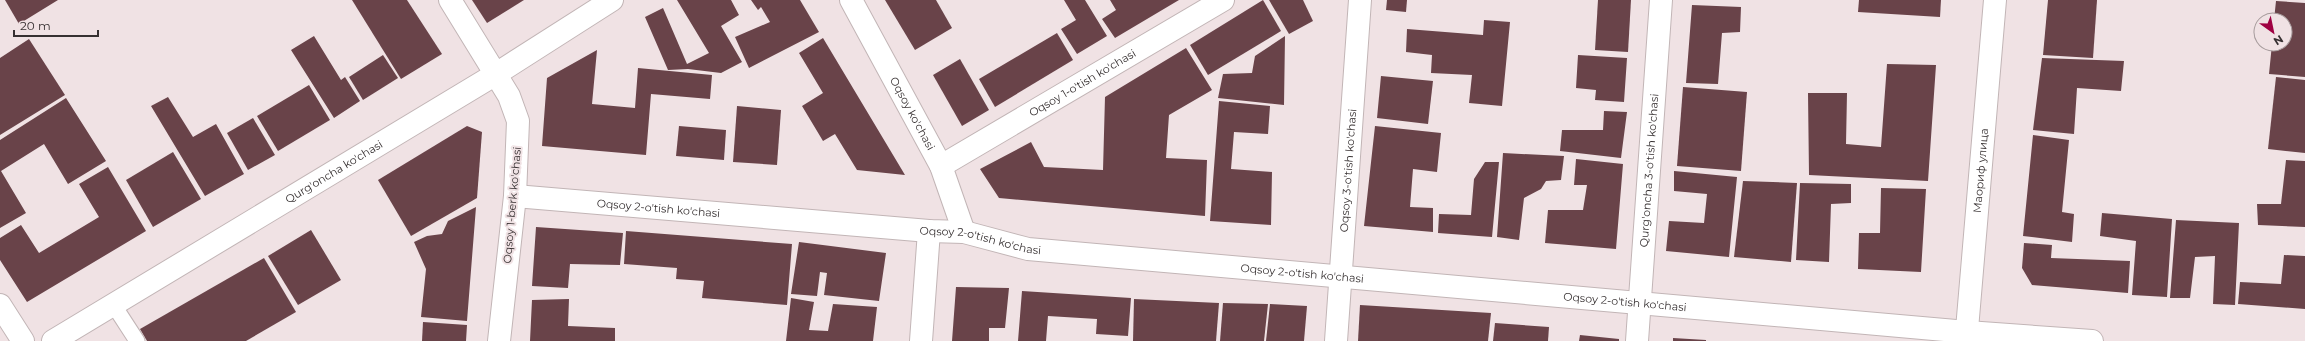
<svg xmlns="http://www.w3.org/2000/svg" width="2305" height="341" font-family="Montserrat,sans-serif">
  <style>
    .building { fill: #694349 }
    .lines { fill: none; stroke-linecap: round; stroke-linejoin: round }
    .lane-casing { stroke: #c2b5b6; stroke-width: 17 }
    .street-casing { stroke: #c2b5b6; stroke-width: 24 }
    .secondary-casing { stroke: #c2b5b6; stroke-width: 24 }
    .lane { stroke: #fff; stroke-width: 15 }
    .street { stroke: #fff; stroke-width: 22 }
    .secondary { stroke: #fff; stroke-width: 22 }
    .labels { text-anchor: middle; stroke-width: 4; stroke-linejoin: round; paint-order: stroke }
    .street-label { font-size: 11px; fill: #363031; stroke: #f0e2e4 }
  </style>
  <rect width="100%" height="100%" fill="#f0e2e4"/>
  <!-- building -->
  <g class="building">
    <path d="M5,0H58L19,24Z"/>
    <path d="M352,0H407L442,54L401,79Z"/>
    <path d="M472,0H524L487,23Z"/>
    <path d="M677,0H731L739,15L721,26L742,62L721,73L688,69L668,70L645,17L663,8L687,64L709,53Z"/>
    <path d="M751,0H800L819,32L749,68L735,37L770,22L761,7L758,10Z"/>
    <path d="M885,0H936L952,28L915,50Z"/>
    <path d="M1064,0H1085L1107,36L1077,54L1061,29L1076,20Z"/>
    <path d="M1110,0H1179L1115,38L1102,19L1116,10Z"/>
    <path d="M1263,0L1281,31L1208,75L1190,45Z"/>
    <path d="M1269,0H1303L1313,21L1289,34Z"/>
    <path d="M1387,0H1407L1406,12L1386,10Z"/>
    <path d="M1598,0H1631L1628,52L1595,50Z"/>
    <path d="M1859,0H1941L1940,17L1858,12Z"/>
    <path d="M2048,0H2097L2093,58L2043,55Z"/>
    <path d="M2276,1L2305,3V77L2269,74L2272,44H2285V20H2274Z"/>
    <path d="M1692,5L1741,7L1740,32L1722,33L1718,84L1686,83Z"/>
    <path d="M1484,20L1510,22L1502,106L1469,103L1472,75L1431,73L1432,55L1406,52L1407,29L1483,35Z"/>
    <path d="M1057,33L1073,60L995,107L979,79Z"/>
    <path d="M314,36L341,80L345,77L360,101L334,118L291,50Z"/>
    <path d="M1285,36L1284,105L1218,98L1223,74L1252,73L1255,56Z"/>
    <path d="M823,38L905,175L857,170L835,134L823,141L802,106L823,93L799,53Z"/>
    <path d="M29,39L65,95L0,135V58Z"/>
    <path d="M1186,48L1212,90L1169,115L1166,158L1207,160L1205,216L999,198L980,169L1031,142L1044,167L1103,170L1105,97Z"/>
    <path d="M597,50L592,104L635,108L638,68L712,75L710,99L651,94L646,155L542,146L547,78Z"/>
    <path d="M383,55L398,78L363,100L349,77Z"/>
    <path d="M1578,55L1627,58L1624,102L1595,100L1596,90L1576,88Z"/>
    <path d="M2042,58L2124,61L2121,91L2077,88L2074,134L2033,130Z"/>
    <path d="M960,59L989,110L962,126L933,75Z"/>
    <path d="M1887,64L1936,65L1928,181L1809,175L1808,93H1847L1846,144L1881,147Z"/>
    <path d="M1381,76L1433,81L1428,124L1377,118Z"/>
    <path d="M2276,77L2305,80V153L2268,149Z"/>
    <path d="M309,85L330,120L278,151L257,116Z"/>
    <path d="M1683,87L1747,92L1741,171L1677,166Z"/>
    <path d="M168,97L193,137L216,124L244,174L205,196L151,106Z"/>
    <path d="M66,98L106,161L68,184L44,144L1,171L26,213L0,228V140Z"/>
    <path d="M1219,101L1270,106L1268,134L1234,132L1231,169L1272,172L1271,225L1210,221Z"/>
    <path d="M737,106L781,110L777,165L733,162Z"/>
    <path d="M1604,111L1627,112L1621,158L1560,151L1562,130H1603Z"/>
    <path d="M253,118L275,155L248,170L227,133Z"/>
    <path d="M467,126L482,132L477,198L411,236L378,180Z"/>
    <path d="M679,126L726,130L724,160L676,156Z"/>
    <path d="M1375,126L1441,133L1437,172L1413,169L1410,207L1433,208V232L1364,226Z"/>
    <path d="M2033,135L2069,140L2062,212L2074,214L2072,242L2023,236Z"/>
    <path d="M173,152L201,199L153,227L126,180Z"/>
    <path d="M1503,153L1564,156L1561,180L1546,181L1541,189L1524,198L1519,240L1497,237Z"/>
    <path d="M1576,159L1623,164L1616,249L1545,243L1548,210H1583L1587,185H1574Z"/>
    <path d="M2286,160L2305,161V227L2258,225L2257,204H2281Z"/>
    <path d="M1485,162H1499L1492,237L1438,233L1439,214L1471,215L1474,179Z"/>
    <path d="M108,167L146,231L27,302L0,260V238L21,225L39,253L99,217L79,184Z"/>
    <path d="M1674,171L1737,177L1729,257L1666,251L1669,221L1704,223L1707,194L1674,191Z"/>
    <path d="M1743,181L1797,183L1791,262L1734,257Z"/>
    <path d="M1800,183L1851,184V203L1831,204L1829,262L1796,260Z"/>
    <path d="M1881,188L1926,189L1921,272L1858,269L1859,233H1880Z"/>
    <path d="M476,207L467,321L421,317L426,269L414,242L427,236L442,234L448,221Z"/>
    <path d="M2102,213L2172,219L2167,297L2132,295L2136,241L2100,236Z"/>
    <path d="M2176,220L2239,223L2235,305L2213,304L2215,256L2195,257L2190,298H2170Z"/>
    <path d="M536,227L623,233L620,265L570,264L568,288L532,286Z"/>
    <path d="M311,230L341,280L298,305L268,256Z"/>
    <path d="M626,231L792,244L787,305L702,298L704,281L676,279L677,268L624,264Z"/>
    <path d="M799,242L886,253L879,301L824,295L827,273L820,272L817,296L791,294Z"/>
    <path d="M2024,243L2052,245L2051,258L2130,261L2128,293L2032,285L2022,268Z"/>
    <path d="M2284,255L2305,256V309L2238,304L2240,282L2281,284Z"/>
    <path d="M264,258L296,312L246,341H147L140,329Z"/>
    <path d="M956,287L1009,288L1005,328H989V341H952Z"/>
    <path d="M1022,291L1131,298L1128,336L1096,334L1097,319L1048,316L1046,341H1018Z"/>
    <path d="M791,298L814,302L809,330L828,331L833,304L877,307L873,341H786Z"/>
    <path d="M569,299L568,326L615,328V341H530L532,300Z"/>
    <path d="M1134,299L1219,303L1216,341H1133Z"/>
    <path d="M1223,303L1268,304L1264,341H1220Z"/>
    <path d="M1270,304L1307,306L1304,341H1266Z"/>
    <path d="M1360,305L1491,313L1488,341H1358Z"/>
    <path d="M423,322L467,325L466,341H422Z"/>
    <path d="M1495,323L1549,327L1548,341H1493Z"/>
    <path d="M1580,335L1619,339V341H1579Z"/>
    <path d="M1673,338L1706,340V341H1673Z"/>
  </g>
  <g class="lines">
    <!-- lane casing -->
    <g class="lane-casing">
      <path id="lane" d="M113,304L137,341"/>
    </g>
    <!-- street casing -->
    <g class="street-casing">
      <g id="street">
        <path d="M450,0L509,96L518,121L515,196L499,341"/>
        <path id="s1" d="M851,0L941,166L964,232"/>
        <path id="s2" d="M941,166L1223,0"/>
        <path id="s3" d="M515,196L929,231L964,232L1028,249L1967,332L2092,341"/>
        <path d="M0,305L23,341"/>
        <path id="s4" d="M53,341L496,74L612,0"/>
        <path d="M921,341L929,231"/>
        <path id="s5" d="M1336,341L1360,0"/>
        <path id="s6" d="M1637,341L1661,0"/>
      </g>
    </g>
    <!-- secondary casing -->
    <g class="secondary-casing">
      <g id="secondary">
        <path id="s7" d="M1966,341L1995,0"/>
      </g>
    </g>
    <!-- lane -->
    <use href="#lane" class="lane"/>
    <!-- street -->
    <use href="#street" class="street"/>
    <!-- secondary -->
    <use href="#secondary" class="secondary"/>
  </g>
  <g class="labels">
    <!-- street labels -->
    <g class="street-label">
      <text dy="4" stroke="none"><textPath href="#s2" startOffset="164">Oqsoy 1-o'tish ko'chasi</textPath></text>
      <text dy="4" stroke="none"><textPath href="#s1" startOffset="129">Oqsoy ko'chasi</textPath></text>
      <text dy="4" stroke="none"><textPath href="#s6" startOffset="171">Qurg'oncha 3-o'tish ko'chasi</textPath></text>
      <text dy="4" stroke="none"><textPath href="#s5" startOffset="171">Oqsoy 3-o'tish ko'chasi</textPath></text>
      <text dy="4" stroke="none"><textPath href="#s7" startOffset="171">Маориф улица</textPath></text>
      <text dy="4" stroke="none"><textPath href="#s4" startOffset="328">Qurg'oncha ko'chasi</textPath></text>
      <text transform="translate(512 205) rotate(-85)" y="4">Oqsoy 1-berk ko'chasi</text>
      <text dy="4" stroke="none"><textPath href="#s3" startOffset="144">Oqsoy 2-o'tish ko'chasi</textPath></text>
      <text dy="4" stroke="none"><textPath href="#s3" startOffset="468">Oqsoy 2-o'tish ko'chasi</textPath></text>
      <text dy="4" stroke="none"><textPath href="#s3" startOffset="792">Oqsoy 2-o'tish ko'chasi</textPath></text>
      <text dy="4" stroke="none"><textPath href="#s3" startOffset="1116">Oqsoy 2-o'tish ko'chasi</textPath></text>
    </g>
  </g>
  <!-- north arrow -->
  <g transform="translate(2273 32) rotate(147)"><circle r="19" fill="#f0e2e4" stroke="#a69b9c"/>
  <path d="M0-3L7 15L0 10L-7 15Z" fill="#9f0142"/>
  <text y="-6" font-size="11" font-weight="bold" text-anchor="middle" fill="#363031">N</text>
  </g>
  <!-- scale -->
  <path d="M14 30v6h84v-6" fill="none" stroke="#363031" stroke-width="2"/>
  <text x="20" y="30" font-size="12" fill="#363031" stroke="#f0e2e4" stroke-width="3" paint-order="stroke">20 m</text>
</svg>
